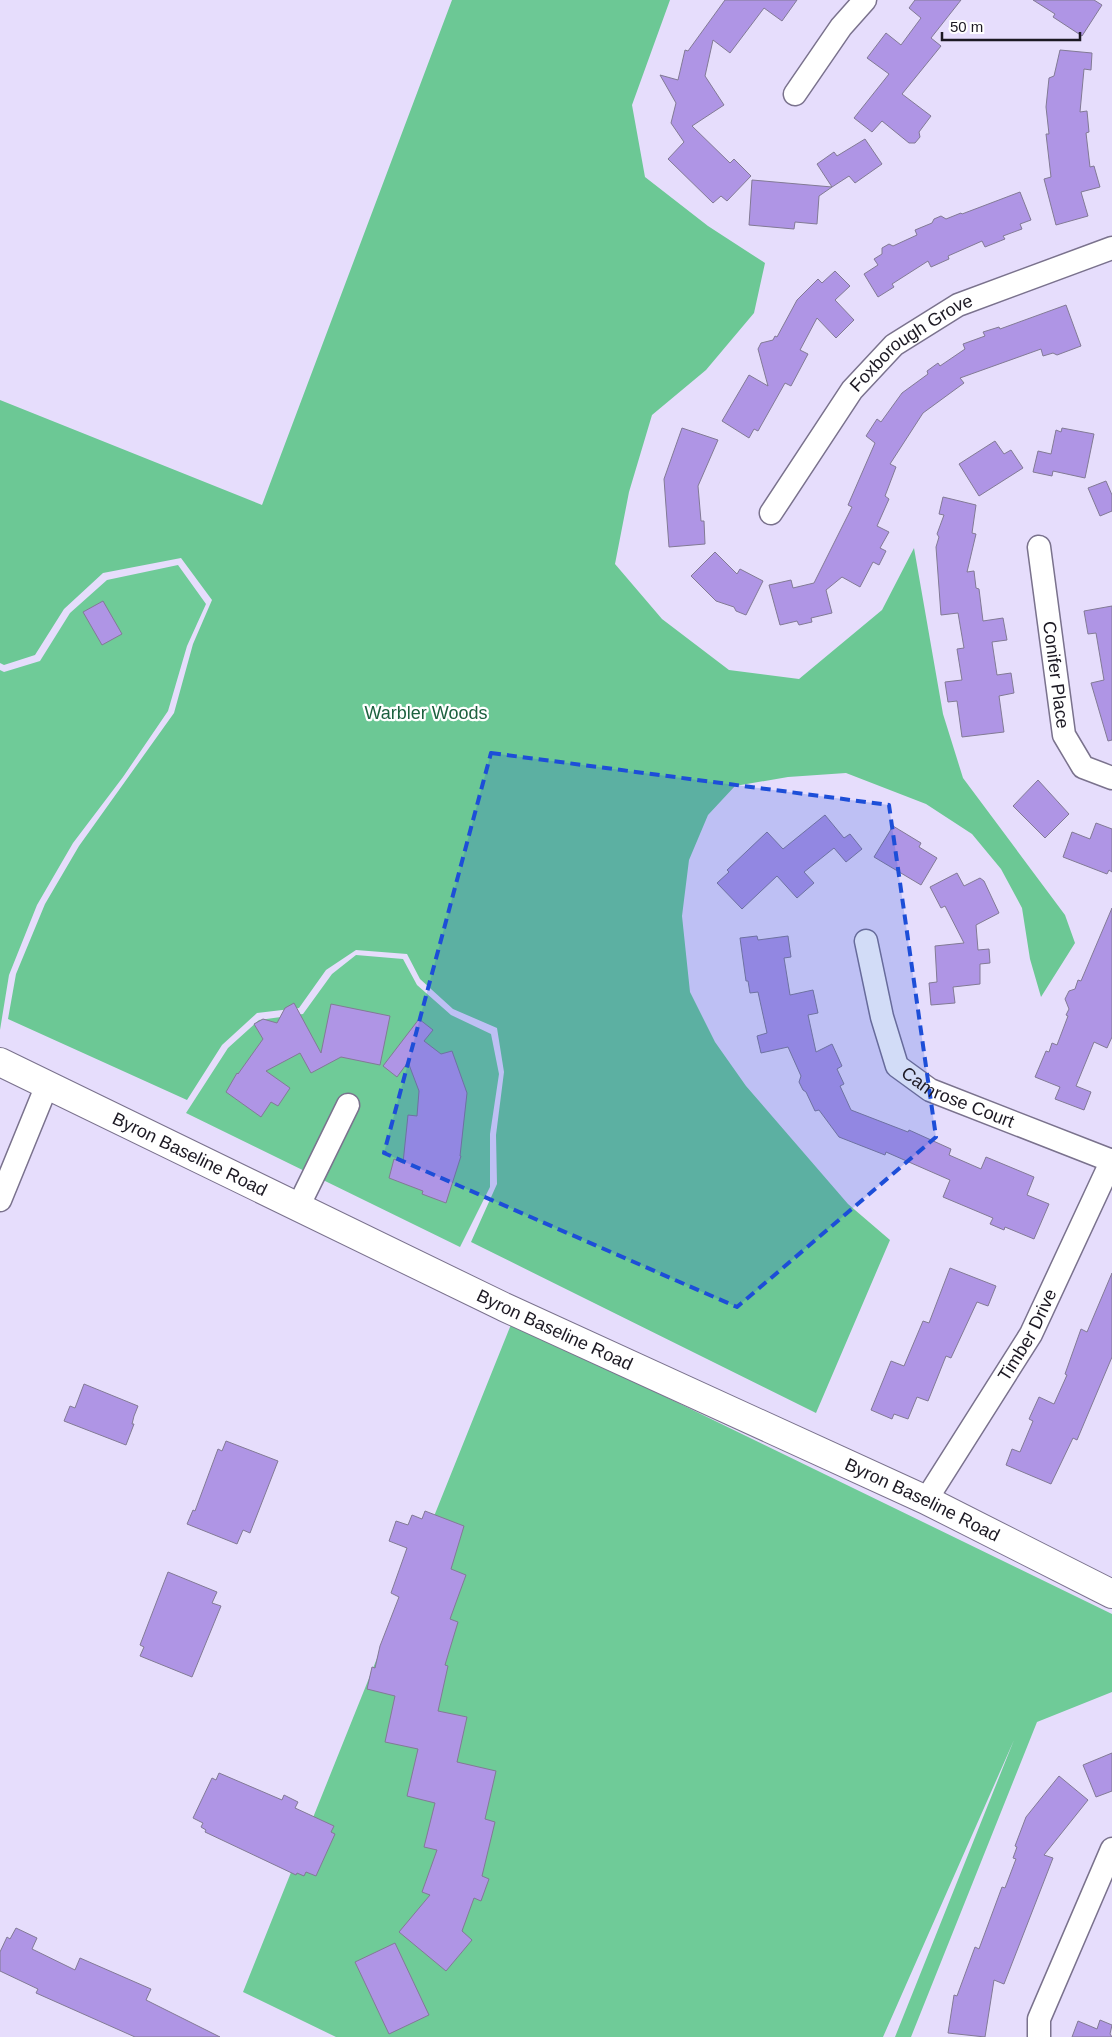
<svg xmlns="http://www.w3.org/2000/svg" width="1112" height="2037" font-family="Helvetica,sans-serif">
  <style>
    .green { fill: #6fcb98 }
    .forest { fill: #6cc895 }
    .building { fill: #af95e5; stroke: #827a95 }
    .lines { fill: none; stroke-linecap: round; stroke-linejoin: round }
    .minor-casing { stroke: #7a728d; stroke-width: 25 }
    .major-casing { stroke: #7a728d; stroke-width: 30 }
    .minor { stroke: #fff; stroke-width: 22 }
    .major { stroke: #fff; stroke-width: 28 }
    .marked { fill: #1d4ed8; fill-opacity: 0.2; stroke: #1d4ed8; stroke-width: 4; stroke-dasharray: 10 6; stroke-linejoin: round }
    .labels { text-anchor: middle; stroke-width: 4.5; stroke-linejoin: round; paint-order: stroke }
    .street-label { font-size: 18px; fill: #1c1923; stroke: #fff }
    .park-label { font-size: 18px; fill: #1d613f; stroke: #fff }
  </style>
  <rect width="100%" height="100%" fill="#e6ddfc"/>
  <!-- green -->
  <g class="green">
    <path d="M178,565L206,604L187,646L168,711L123,777L73,843L37,905L9,975L0,1030V670L4,672L40,661L70,613L107,580Z"/>
    <path d="M356,955L403,959L417,985L451,1015L491,1034L499,1074L490,1134V1187L460,1247L186,1113L228,1048L259,1020L303,1014L332,974Z"/>
    <path d="M512,1322L1112,1614V1692L1037,1722L911,2037H895L1014,1740L883,2037H336L243,1992Z"/>
  </g>
  <!-- forest -->
  <path class="forest" d="M452,0H670L632,105L645,177L708,226L765,263L754,313L706,370L652,415L629,492L615,564L662,619L729,670L799,679L882,610L914,548L943,714L963,778L1065,915L1075,943L1041,997L1030,959L1022,908L1001,869L972,834L926,804L846,773L788,777L735,786L708,815L689,860L682,916L690,992L715,1042L746,1086L848,1204L890,1240L816,1413L471,1242L497,1184L496,1135L504,1072L497,1028L453,1009L420,979L407,954L356,950L326,970L299,1008L257,1013L222,1045L187,1100L8,1019L16,974L45,904L79,846L174,713L193,644L212,600L181,558L103,573L64,609L35,655L4,665L0,663V400L262,505Z"/>
  <!-- building -->
  <g class="building">
    <path d="M725,0H797L782,21L764,8L730,53L713,40L705,76L724,105L692,126L730,163L734,159L751,176L727,201L721,196L713,203L668,159L684,142L671,123L676,103L660,75L678,80L685,50L688,51Z"/>
    <path d="M915,0H961L931,38L941,46L902,94L931,116L919,132L920,137L915,143H909L882,121L872,132L854,118L889,74L867,58L886,33L901,45L921,18L909,8Z"/>
    <path d="M1033,0H1094L1102,5L1082,36L1053,17L1055,14Z"/>
    <path d="M1060,50L1092,53L1091,70L1084,69L1080,112L1087,111L1089,132L1086,133L1090,167L1094,166L1100,187L1081,192L1088,216L1056,225L1044,179L1051,177L1046,134H1049L1046,107L1049,78L1054,76Z"/>
    <path d="M865,139L882,164L855,183L849,176L832,187L817,164L834,152L837,156Z"/>
    <path d="M752,180L775,182L832,187L819,196L817,224L795,222L794,229L749,225Z"/>
    <path d="M1020,192L1031,220L1020,224L1022,229L1003,236L1005,239L985,247L982,241L948,256L949,259L931,267L928,261L892,284L894,287L878,297L864,274L878,265L874,259L882,254V248L889,244L893,246L917,235L915,230L932,223L934,219L941,216L946,219L961,213L962,214Z"/>
    <path d="M835,271L850,286L835,300L854,320L836,338L817,318L800,350L808,354L791,386L785,383L758,431L754,429L749,438L722,421L749,375L768,386L758,349L761,343L773,340L775,336L777,337L797,300L818,279L822,283Z"/>
    <path d="M1066,305L1081,346L1057,355L1053,353L1043,356L1041,349L960,378L964,383L923,413L890,464L896,467L885,496L889,499L877,526L889,532L880,548L886,551L879,565L873,562L860,587L842,577L826,590L832,613L811,618L812,622L799,625L797,621L780,625L769,585L791,580L793,588L814,583L852,507L848,505L875,443L866,436L877,419L881,422L902,393L928,374L927,371L938,363L940,366L965,349L963,344L985,336L983,332L999,327L1000,329Z"/>
    <path d="M682,428L718,440L698,486L701,521H704L705,544L669,547L664,479Z"/>
    <path d="M1062,428L1094,434L1085,478L1053,471L1052,476L1033,472L1038,451L1051,454L1056,430L1061,432Z"/>
    <path d="M995,441L1004,454L1011,450L1023,468L979,496L959,464Z"/>
    <path d="M1106,481L1112,495V511L1100,516L1088,488Z"/>
    <path d="M943,497L976,505L972,533L976,534L967,572L974,571L976,588L979,589L983,621L1003,618L1007,640L992,642L997,675L1011,673L1014,693L999,696L1004,732L962,737L957,701L948,702L945,682L962,680L957,649L964,648L958,613L941,615L936,547L939,537L937,534L944,515L939,514Z"/>
    <path d="M715,552L737,574L740,569L763,581L746,615L736,611L734,607L716,601L691,576Z"/>
    <path d="M103,601L122,634L102,645L83,612Z"/>
    <path d="M1112,606V740L1108,741L1091,683L1104,680L1096,633L1088,634L1084,611Z"/>
    <path d="M1038,780L1069,814L1045,838L1013,806Z"/>
    <path d="M825,815L844,838L850,834L862,849L846,862L834,848L804,872L814,883L797,898L777,876L742,909L717,883L729,872L727,870L767,832L783,849Z"/>
    <path d="M1096,823L1112,829V872L1109,870L1107,874L1063,857L1072,832L1090,839Z"/>
    <path d="M893,826L921,843L919,847L937,858L921,885L874,857Z"/>
    <path d="M957,873L964,886L980,878L984,881L999,913L976,925L978,950L989,949L990,963L980,964V984L953,987L955,1003L931,1005L929,983L937,982L935,946L964,943L945,906L941,908L930,887Z"/>
    <path d="M1112,908V1037L1107,1048L1094,1042L1076,1086L1091,1092L1084,1110L1055,1099L1060,1087L1035,1077L1046,1051L1049,1052L1052,1043L1057,1045L1068,1016L1066,1015L1069,1009L1065,999L1069,991L1075,989L1078,980L1081,981Z"/>
    <path d="M757,936L758,940L788,936L791,957L784,958L790,995L813,990L818,1013L808,1015L816,1052L832,1044L842,1066L837,1069L844,1084L840,1086L851,1110L908,1132L909,1130L951,1149L949,1155L981,1169L986,1157L1034,1177L1027,1195L1049,1204L1034,1239L1005,1227L1004,1230L990,1224L993,1218L943,1197L950,1180L886,1152L885,1155L839,1137L819,1110L815,1111L806,1092L803,1090L799,1082L801,1076L788,1047L761,1053L757,1036L767,1033L758,992L750,993L748,981H746L740,938Z"/>
    <path d="M294,1003L321,1053L331,1004L390,1016L380,1065L341,1057L311,1073L300,1053L266,1071L290,1088L278,1106L271,1102L261,1117L226,1092L237,1073L238,1074L263,1039L254,1024L263,1019L277,1023L285,1008Z"/>
    <path d="M419,1019L433,1030L424,1041L441,1054L452,1051L467,1093L460,1156H461L446,1203L422,1194L423,1191L389,1178L394,1159L403,1163L408,1115L417,1116L419,1091L408,1062L397,1077L383,1066Z"/>
    <path d="M950,1268L996,1286L988,1306L977,1302L951,1358L946,1356L928,1401L917,1397L908,1419L894,1414L892,1419L871,1410L891,1361L904,1366L923,1321L929,1323Z"/>
    <path d="M1112,1273V1357L1077,1440L1073,1438L1051,1484L1006,1465L1012,1449L1020,1452L1033,1421L1029,1419L1039,1397L1054,1404L1067,1375L1065,1374L1081,1329L1087,1332Z"/>
    <path d="M84,1384L138,1406L134,1416L132,1424H134L126,1445L64,1421L70,1406L75,1408Z"/>
    <path d="M226,1441L278,1461L250,1533L243,1530L237,1544L187,1524L193,1510L195,1511L218,1449L222,1451Z"/>
    <path d="M425,1511L464,1526L451,1569L466,1575L450,1619L458,1622L445,1665L448,1666L438,1711L467,1717L457,1762L496,1771L485,1819L495,1822L482,1876L489,1879L481,1901L474,1898L462,1931L472,1940L446,1971L399,1932L430,1895L422,1892L437,1850L424,1847L435,1803L407,1796L418,1749L385,1742L395,1696L367,1689L372,1667L375,1668L380,1646L399,1597L391,1593L407,1548L389,1541L396,1521L408,1525L412,1515L422,1519Z"/>
    <path d="M168,1572L217,1592L212,1603L221,1606L192,1677L140,1656L144,1647L140,1645Z"/>
    <path d="M1112,1753V1791L1096,1797L1083,1765Z"/>
    <path d="M219,1773L282,1800L284,1795L298,1802L295,1808L334,1826L331,1832L335,1834L316,1876L306,1872L304,1876L297,1873L296,1875L205,1832L206,1830L201,1827L203,1823L193,1818L212,1778L216,1780Z"/>
    <path d="M1059,1776L1088,1800L1044,1855L1053,1858L1004,1984L994,1980L985,2037L948,2033L954,1995L957,1996L975,1947L979,1949L1002,1887L1005,1888L1016,1859L1013,1858L1017,1847L1015,1846L1026,1817Z"/>
    <path d="M16,1928L37,1938L32,1949L75,1970L80,1958L151,1989L146,2000L220,2037H135L36,1993L38,1989L0,1971V1952L7,1937L10,1939Z"/>
    <path d="M395,1943L429,2015L389,2034L355,1962Z"/>
    <path d="M1100,2020L1112,2025L1110,2034L1112,2037H1072L1078,2021L1097,2029Z"/>
  </g>
  <g class="lines">
    <!-- minor casing -->
    <g class="minor-casing">
      <g id="minor">
        <path d="M795,94L841,27L865,0"/>
        <path id="s1" d="M771,513L852,390L894,345L958,305L1112,248"/>
        <path id="s2" d="M1039,547L1064,735L1083,767L1112,778"/>
        <path id="s3" d="M866,941L882,1017L897,1066L930,1090L1112,1161"/>
        <path d="M0,1200L47,1085"/>
        <path d="M298,1207L348,1105"/>
        <path id="s4" d="M926,1500L1031,1334L1112,1160"/>
        <path d="M1039,2037V2019L1112,1849"/>
      </g>
    </g>
    <!-- major casing -->
    <g class="major-casing">
      <g id="major">
        <path id="s5" d="M0,1062L504,1307L926,1500L1112,1594"/>
      </g>
    </g>
    <!-- minor -->
    <use href="#minor" class="minor"/>
    <!-- major -->
    <use href="#major" class="major"/>
  </g>
  <!-- marked area -->
  <path class="marked" d="M491,753L889,805L936,1137L737,1307L384,1153Z"/>
  <g class="labels">
    <!-- street labels -->
    <g class="street-label">
      <text dy="6" stroke="none"><textPath href="#s1" startOffset="224">Foxborough Grove</textPath></text>
      <text dy="6" stroke="none"><textPath href="#s2" startOffset="129">Conifer Place</textPath></text>
      <text dy="6" stroke="none"><textPath href="#s3" startOffset="198">Camrose Court</textPath></text>
      <text dy="6" stroke="none"><textPath href="#s5" startOffset="211">Byron Baseline Road</textPath></text>
      <text dy="6" stroke="none"><textPath href="#s5" startOffset="616">Byron Baseline Road</textPath></text>
      <text dy="6" stroke="none"><textPath href="#s4" startOffset="194">Timber Drive</textPath></text>
      <text dy="6" stroke="none"><textPath href="#s5" startOffset="1021">Byron Baseline Road</textPath></text>
    </g>
    <!-- park labels -->
    <g class="park-label">
      <text x="426" y="719">Warbler Woods</text>
    </g>
  </g>
  <!-- scale -->
  <path d="M942 32v8h138v-8" fill="none" stroke="#1c1923" stroke-width="2.5"/>
  <text x="950" y="32" font-size="15" fill="#1c1923" stroke="#ffffff" stroke-width="4" paint-order="stroke">50 m</text>
</svg>
